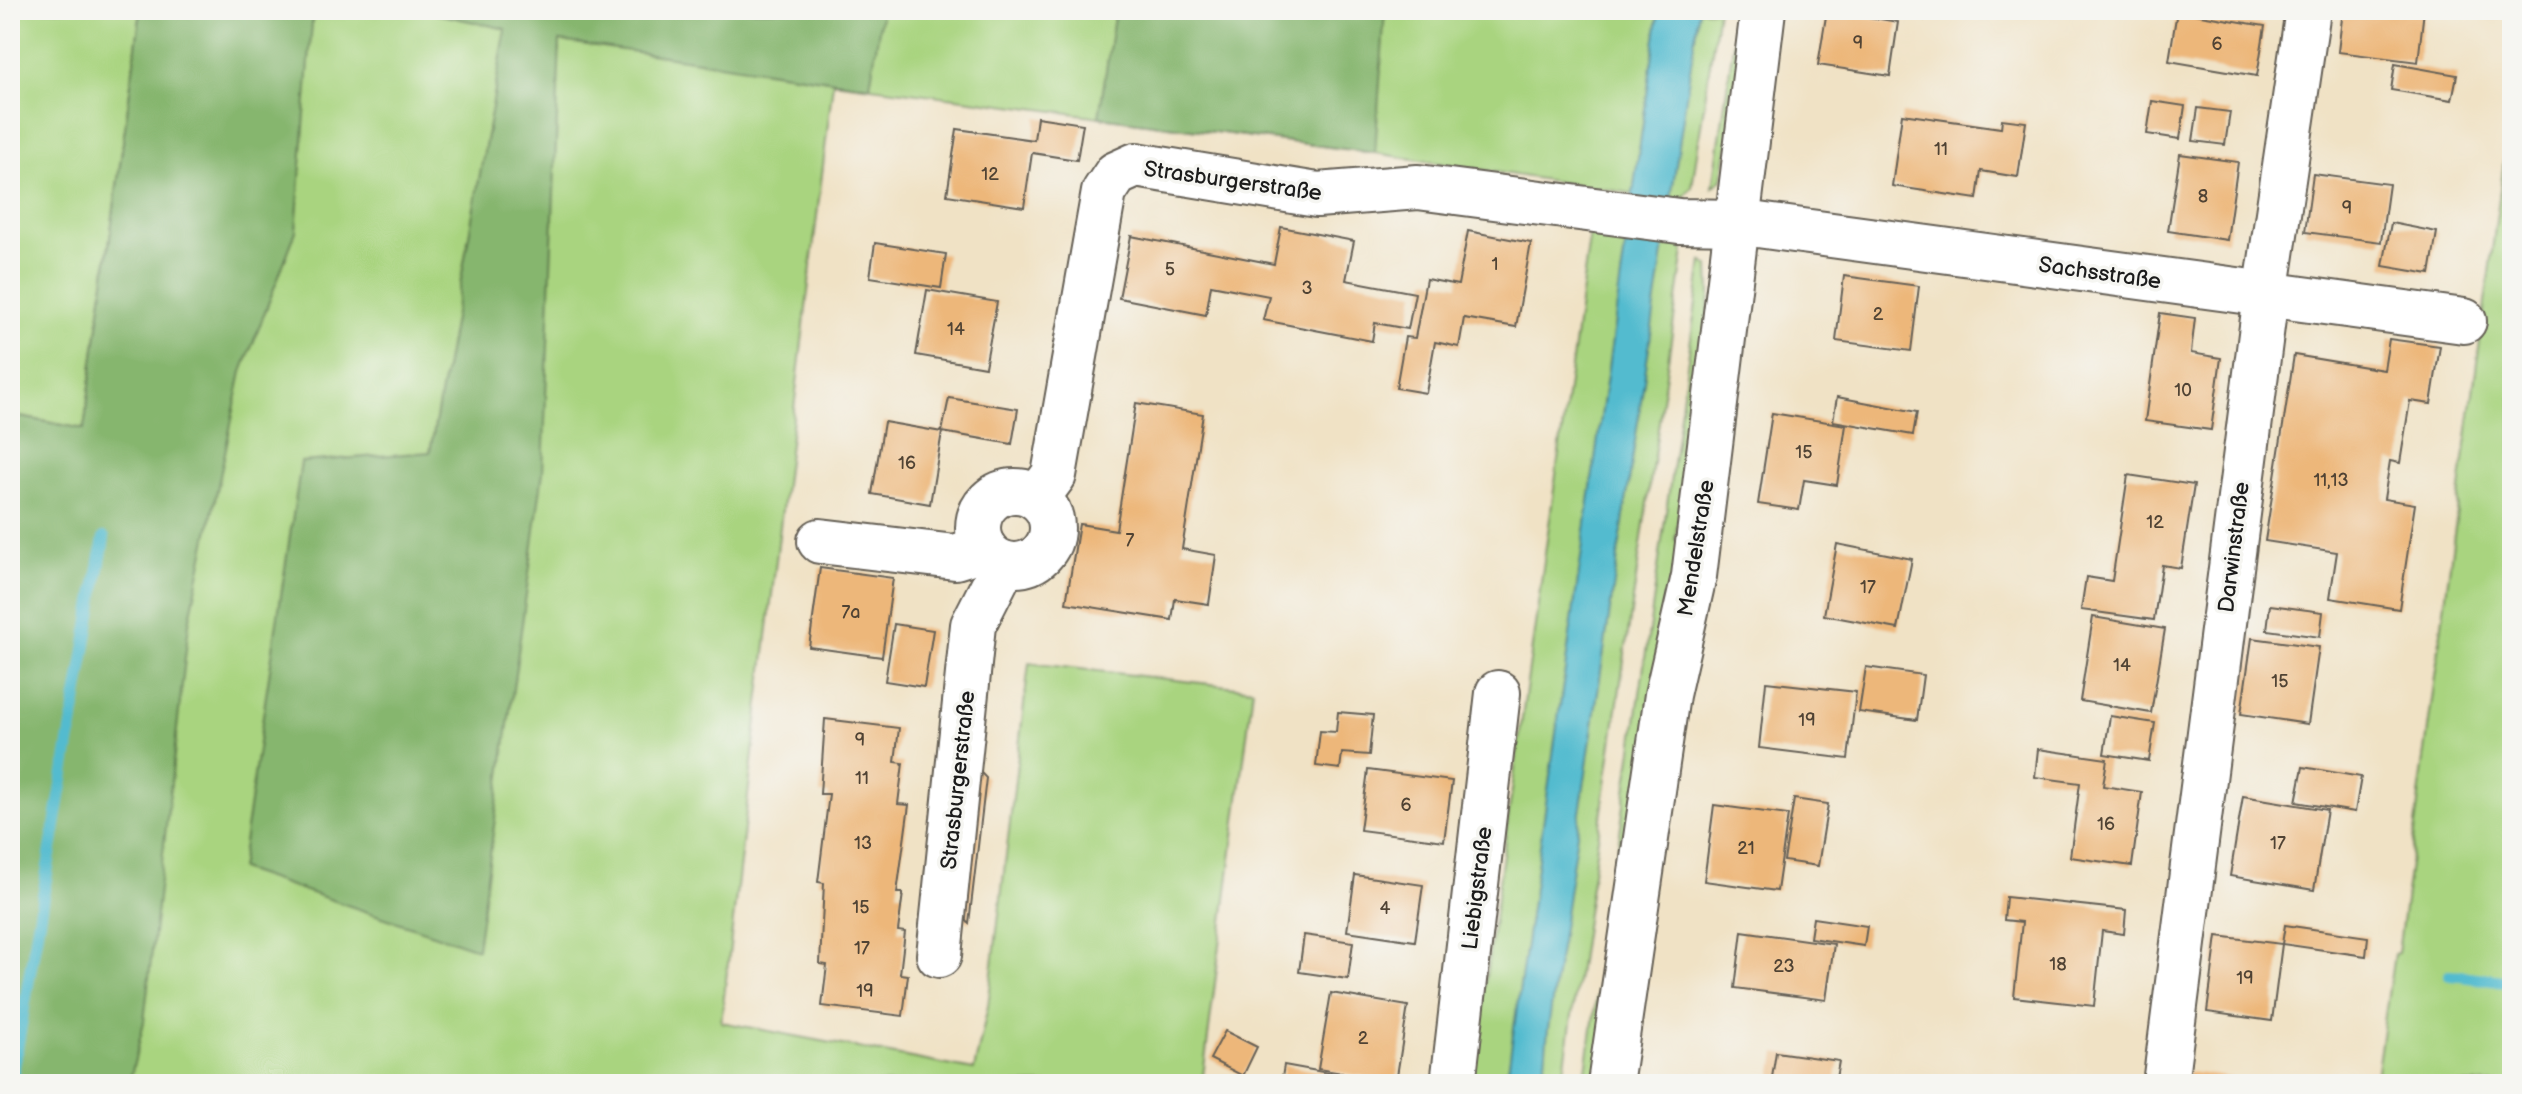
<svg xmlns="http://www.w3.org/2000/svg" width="2522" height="1094" font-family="'Balsamiq Sans',sans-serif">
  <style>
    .green { fill: #a9d47f; stroke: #62784e; stroke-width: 2 }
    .forest { fill: #86b66e; stroke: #516945; stroke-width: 2 }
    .water { fill: #52bbcf; stroke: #376c76; stroke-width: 2 }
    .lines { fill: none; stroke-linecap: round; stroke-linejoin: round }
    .stream { stroke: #52bbcf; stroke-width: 12 }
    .building { fill: #edb77a }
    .minor-casing { stroke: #666157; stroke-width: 48 }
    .minor { stroke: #fff; stroke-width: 44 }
    .labels { text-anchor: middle; stroke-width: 7; stroke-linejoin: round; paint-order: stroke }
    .number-label { font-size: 18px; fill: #504334 }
    .street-label { font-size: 22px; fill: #1c1c1c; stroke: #f6f6f2 }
  </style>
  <rect width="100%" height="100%" fill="#f6f6f2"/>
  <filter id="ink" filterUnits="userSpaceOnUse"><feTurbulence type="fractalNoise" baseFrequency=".0125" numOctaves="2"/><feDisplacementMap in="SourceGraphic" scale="16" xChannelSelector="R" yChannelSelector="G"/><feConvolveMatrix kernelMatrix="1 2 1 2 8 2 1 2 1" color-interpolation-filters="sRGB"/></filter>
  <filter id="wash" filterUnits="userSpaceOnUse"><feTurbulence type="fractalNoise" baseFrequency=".006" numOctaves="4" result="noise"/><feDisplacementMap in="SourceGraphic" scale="32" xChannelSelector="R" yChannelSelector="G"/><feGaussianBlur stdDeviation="1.8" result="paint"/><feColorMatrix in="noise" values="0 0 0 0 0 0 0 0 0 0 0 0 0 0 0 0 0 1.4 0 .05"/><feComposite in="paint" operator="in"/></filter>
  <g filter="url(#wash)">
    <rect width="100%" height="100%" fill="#f0e2c5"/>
    <!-- green -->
    <g class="green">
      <path d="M10,10H141L84,429L10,415Z"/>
      <path d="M237,10H1718L1692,187L1681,201L1375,153L833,82L721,1022L974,1070L988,1006L1029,663L1253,689L1202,1084H48Z"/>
      <path d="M1738,10H1752L1722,179L1713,187Z"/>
      <path d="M2512,101V1084H2375L2394,954L2398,953Z"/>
      <path d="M1591,224L1677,238L1684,251L1562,1084H1471Z"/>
      <path d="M1702,261L1709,266L1710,296L1675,540L1686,543L1680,591L1668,589L1597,1084H1584Z"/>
    </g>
    <!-- forest -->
    <g class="forest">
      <path d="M141,10H313L296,231L242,372L189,623L144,1022L129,1084H10V415L84,429Z"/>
      <path d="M419,10H882L870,86L560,41L543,472L477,949L240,869L301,462L430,452L506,29Z"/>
      <path d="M1115,10H1385L1375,153L1099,117Z"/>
    </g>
    <!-- water -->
    <path class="water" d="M1659,10H1699L1548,1029L1543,1084H1506Z"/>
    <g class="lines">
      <!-- stream -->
      <g class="stream">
        <path d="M2450,975L2512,982"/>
        <path d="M11,1084L104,538"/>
      </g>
    </g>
    <g id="blocks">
      <!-- building -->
      <g class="building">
        <path d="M1827,10L1898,22L1890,76L1818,65Z"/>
        <path d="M1871,10H1926L1924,20Z"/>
        <path d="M2343,10H2424L2418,62L2338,52Z"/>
        <path d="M2177,11L2265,26L2257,76L2169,61Z"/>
        <path d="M2395,64L2457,75L2452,100L2391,90Z"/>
        <path d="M2152,101L2185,106L2180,139L2147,134Z"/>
        <path d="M2198,108L2230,112L2225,145L2193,141Z"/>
        <path d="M1902,114L2001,128L2002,119L2026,122L2018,177L1981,171L1977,199L1892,186Z"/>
        <path d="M1037,117L1083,124L1077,160L1032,153L1024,207L947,195L957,129L1034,140Z"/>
        <path d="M2180,154L2238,162L2227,240L2168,231Z"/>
        <path d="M2313,174L2389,184L2381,242L2305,232Z"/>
        <path d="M2391,223L2437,232L2430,274L2383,266Z"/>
        <path d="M1281,227L1354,241L1346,280L1415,293L1408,329L1375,323L1372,341L1263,320L1269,296L1211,285L1206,315L1119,298L1131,236L1274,264Z"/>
        <path d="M1468,231L1531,243L1516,327L1464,318L1459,347L1435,342L1426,393L1396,388L1405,337L1415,338L1426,279L1458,285Z"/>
        <path d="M875,243L946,254L941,288L870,277Z"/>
        <path d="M1844,276L1919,286L1911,351L1836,341Z"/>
        <path d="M927,290L997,302L985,367L916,355Z"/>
        <path d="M2160,313L2195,318L2191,353L2221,358L2211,430L2145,421Z"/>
        <path d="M2389,339L2440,346L2431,404L2410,401L2400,463L2390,461L2384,499L2415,504L2399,609L2330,598L2337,552L2265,541L2294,355L2384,370Z"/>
        <path d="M1837,397L1917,412L1913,435L1833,421Z"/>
        <path d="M949,398L1018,409L1012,444L942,432L930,504L872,494L884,422L942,432Z"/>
        <path d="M1136,403L1203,414L1182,549L1216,555L1209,604L1175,599L1172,620L1066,603L1079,524L1116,530Z"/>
        <path d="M1772,413L1846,425L1837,485L1804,480L1799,510L1758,504Z"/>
        <path d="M2128,475L2194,485L2181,568L2162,565L2154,620L2081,610L2086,577L2112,581Z"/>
        <path d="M1837,544L1912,559L1898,629L1824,615Z"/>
        <path d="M820,568L893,578L882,657L809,647Z"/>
        <path d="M2270,605L2323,612L2320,637L2267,630Z"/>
        <path d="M2093,617L2165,629L2151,713L2080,701Z"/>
        <path d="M894,624L933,630L924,687L885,681Z"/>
        <path d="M2252,638L2319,647L2308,724L2241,714Z"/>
        <path d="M1866,667L1923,675L1917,720L1859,712Z"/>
        <path d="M1766,682L1856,692L1848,759L1759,748Z"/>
        <path d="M1338,712L1373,715L1369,755L1342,753L1340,769L1316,766L1320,731L1336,732Z"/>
        <path d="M2110,716L2155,723L2149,761L2104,754Z"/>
        <path d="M825,719L899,728L895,762L903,763L898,804L909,805L897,893H903L898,931L905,932L900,974L908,975L903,1016L822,1006L827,965L820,964L824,883L818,882L829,794H820Z"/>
        <path d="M2038,749L2107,759L2103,786L2142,792L2132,866L2070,857L2080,783L2035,777Z"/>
        <path d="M964,755L986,778L969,923L947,903Z"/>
        <path d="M2303,767L2361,777L2355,812L2296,802Z"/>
        <path d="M1368,770L1452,781L1444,841L1360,830Z"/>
        <path d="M2243,796L2327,810L2314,890L2230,876Z"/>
        <path d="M1794,799L1828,804L1818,866L1784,861Z"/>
        <path d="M1714,805L1788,815L1777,891L1704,881Z"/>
        <path d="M1355,875L1423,885L1415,941L1347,931Z"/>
        <path d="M2006,897L2126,910L2124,934L2102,931L2094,1006L2014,997L2022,922L2004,920Z"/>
        <path d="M1813,918L1867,926L1864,946L1810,938Z"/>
        <path d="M2285,925L2368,937L2366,956L2282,944Z"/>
        <path d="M1742,931L1834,944L1826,1000L1735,988Z"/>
        <path d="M1304,935L1353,942L1348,979L1299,972Z"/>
        <path d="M2217,936L2282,944L2272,1021L2207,1012Z"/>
        <path d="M1331,993L1408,1006L1396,1082L1318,1069Z"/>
        <path d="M1225,1031L1257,1047L1243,1076L1210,1059Z"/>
        <path d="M1776,1052L1839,1061L1835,1084H1771Z"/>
        <path d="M1284,1065L1356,1078L1355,1084H1281Z"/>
        <path d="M2188,1072L2248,1080L2247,1084H2187Z"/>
      </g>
    </g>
  </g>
  <g filter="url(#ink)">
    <use href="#blocks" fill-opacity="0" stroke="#666157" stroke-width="2"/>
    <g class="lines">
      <!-- minor casing -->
      <g class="minor-casing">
        <g id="minor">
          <circle cx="1015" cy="528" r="37"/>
          <path d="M1037,498L1054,475L1104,192L1116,174L1136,165L1317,195L1418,187L1679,221L1736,222L2464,321"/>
          <path d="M820,541L955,557L984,548"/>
          <path d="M939,955L973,625L1004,564"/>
          <path d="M1453,1084L1498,693"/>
          <path d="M1610,1084L1667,695L1694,576L1763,10"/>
          <path d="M2165,1084L2266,295L2308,10"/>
        </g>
      </g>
      <!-- minor -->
      <use href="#minor" class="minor"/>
    </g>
  </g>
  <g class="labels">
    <!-- number labels -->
    <g class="number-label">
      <text x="1858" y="49">9</text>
      <text x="2217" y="50">6</text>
      <text x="1941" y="155">11</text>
      <text x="990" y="180">12</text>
      <text x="2203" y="202">8</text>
      <text x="2347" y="214">9</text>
      <text x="1495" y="270">1</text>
      <text x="1170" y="275">5</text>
      <text x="1307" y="294">3</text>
      <text x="1878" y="320">2</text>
      <text x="956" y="335">14</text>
      <text x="2183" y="396">10</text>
      <text x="1804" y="458">15</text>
      <text x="907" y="469">16</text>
      <text x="2331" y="486">11,13</text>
      <text x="2155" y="528">12</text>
      <text x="1130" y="546">7</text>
      <text x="1868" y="593">17</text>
      <text x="851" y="618">7a</text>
      <text x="2122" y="671">14</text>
      <text x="2280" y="687">15</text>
      <text x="1807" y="726">19</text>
      <text x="860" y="746">9</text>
      <text x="862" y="784">11</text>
      <text x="1406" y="811">6</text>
      <text x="2106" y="830">16</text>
      <text x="863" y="849">13</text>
      <text x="2278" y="849">17</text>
      <text x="1746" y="854">21</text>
      <text x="861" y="913">15</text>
      <text x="1385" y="914">4</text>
      <text x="862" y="954">17</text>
      <text x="2058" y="970">18</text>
      <text x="1784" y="972">23</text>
      <text x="2245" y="984">19</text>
      <text x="865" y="997">19</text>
      <text x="1363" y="1044">2</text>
    </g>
    <!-- street labels -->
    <g class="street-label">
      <text transform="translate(1233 180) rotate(8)" y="8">Strasburgerstraße</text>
      <text transform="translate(2100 272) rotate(8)" y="8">Sachsstraße</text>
      <text transform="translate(2233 547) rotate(-83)" y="8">Darwinstraße</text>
      <text transform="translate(1695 548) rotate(-81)" y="8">Mendelstraße</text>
      <text transform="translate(957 780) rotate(-84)" y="8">Strasburgerstraße</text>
      <text transform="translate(1476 888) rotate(-83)" y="8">Liebigstraße</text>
    </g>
  </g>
  <!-- margin -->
  <rect width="2522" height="1094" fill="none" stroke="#f6f6f2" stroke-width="40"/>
</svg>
